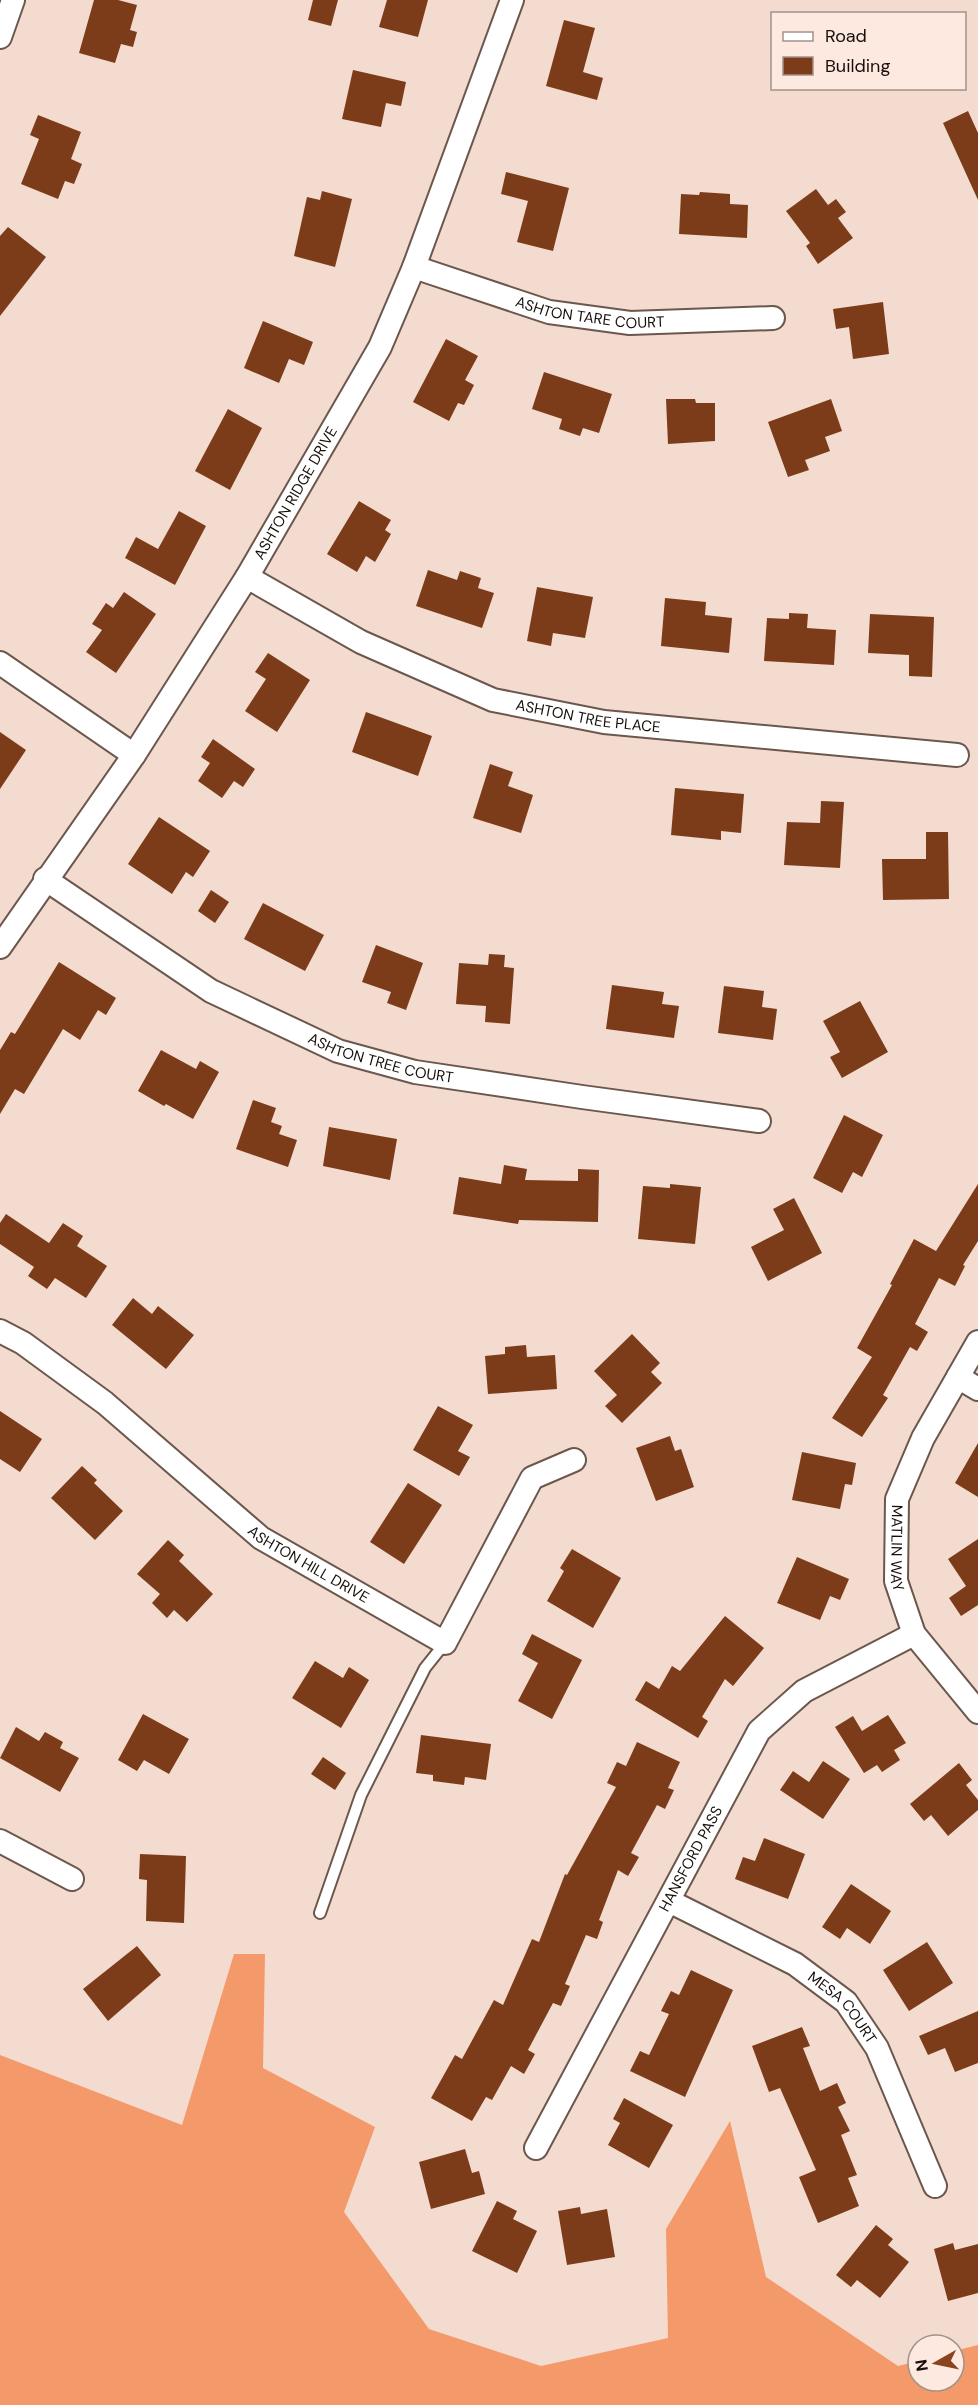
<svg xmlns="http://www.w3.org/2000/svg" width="978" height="2405" font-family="'DM Sans',sans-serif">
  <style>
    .forest { fill: #f4996a }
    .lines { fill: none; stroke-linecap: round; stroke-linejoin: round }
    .stream { stroke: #f4986a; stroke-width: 6 }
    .building { fill: #7d3c19 }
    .service-casing { stroke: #6c574d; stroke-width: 14 }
    .minor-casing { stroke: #6c574d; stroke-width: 26 }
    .service { stroke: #fff; stroke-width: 10 }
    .minor { stroke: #fff; stroke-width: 22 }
    .labels { text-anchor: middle; stroke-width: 6; stroke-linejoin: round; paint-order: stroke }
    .street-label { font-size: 15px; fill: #170f0b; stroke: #fde9e0 }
  </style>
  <rect width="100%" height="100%" fill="#f4dbcf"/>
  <!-- forest -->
  <path class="forest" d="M234,1954H265L263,2068L375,2127L344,2212L429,2329L541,2366L668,2338L666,2229L730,2121L766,2277L898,2366L918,2361V2381H954V2351L978,2345V2405H0V2055L182,2125Z"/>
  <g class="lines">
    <!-- stream -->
    <path class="stream" d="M0,2404L16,2405"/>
  </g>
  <!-- building -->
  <g class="building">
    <path d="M94,0H118L137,5L130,30L137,32L133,47L121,44L115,63L79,53Z"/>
    <path d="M313,0H338L331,26L308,20Z"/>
    <path d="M387,0H428L418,37L379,27Z"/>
    <path d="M564,20L595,28L583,72L603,78L597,100L546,86Z"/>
    <path d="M353,70L406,82L401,106L386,103L381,127L342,119Z"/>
    <path d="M968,111L978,133V200L943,123Z"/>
    <path d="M38,115L81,132L71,159L82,164L74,184L65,181L58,199L21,184L39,139L30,135Z"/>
    <path d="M506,172L569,188L553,251L517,242L528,201L501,194Z"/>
    <path d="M816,189L828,205L836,199L846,212L838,218L853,238L818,264L806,246L810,243L786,211Z"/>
    <path d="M322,191L352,199L335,267L294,256L307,197L320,200Z"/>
    <path d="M700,192L730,194V204L748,205L747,238L679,234L681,194L699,195Z"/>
    <path d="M8,227L46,257L0,316V236Z"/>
    <path d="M883,302L889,354L853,359L849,327L836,329L833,309Z"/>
    <path d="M263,321L313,342L304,365L289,359L279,383L244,368Z"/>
    <path d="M446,339L478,356L465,380L474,385L464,405L458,403L449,421L413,402Z"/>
    <path d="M544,372L612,394L599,433L583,428L580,436L559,429L562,419L532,409Z"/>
    <path d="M666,399H695L696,403H715V441L668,444Z"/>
    <path d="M831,399L842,431L825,437L830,451L805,460L809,470L788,477L768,422Z"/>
    <path d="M228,409L262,428L230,490L195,471Z"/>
    <path d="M359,501L391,520L385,530L391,534L375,562L366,556L357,572L327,554Z"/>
    <path d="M179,511L206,526L175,585L125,558L136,537L158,549Z"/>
    <path d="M428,570L457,580L460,571L481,578L478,588L494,593L482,628L416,606Z"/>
    <path d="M537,587L593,597L585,638L553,633L551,646L527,641Z"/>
    <path d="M124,592L156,614L116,673L86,652L102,630L92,624L106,603L113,608Z"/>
    <path d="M665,598L706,602L705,615L732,618L729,653L661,646Z"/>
    <path d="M789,613L808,614L807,628L836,630L834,665L764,661L767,618L789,619Z"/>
    <path d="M870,614L934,617L932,677L909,676V655L868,653Z"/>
    <path d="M268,653L310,680L277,732L245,711L266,679L255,672Z"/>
    <path d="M366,712L432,736L418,776L352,752Z"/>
    <path d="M0,732L26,750L0,789Z"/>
    <path d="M213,739L255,769L243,787L234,781L222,798L198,781L210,763L201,757Z"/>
    <path d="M490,764L513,772L508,786L533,795L521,833L473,818Z"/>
    <path d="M675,788L744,794L741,833L721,831V840L671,835Z"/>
    <path d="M821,801L844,802L840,868L784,865L787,822L820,823Z"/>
    <path d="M159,817L210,851L193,877L186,872L172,894L128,864Z"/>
    <path d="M926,832H948L949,899L883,900L882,859H926Z"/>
    <path d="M211,890L229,902L215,923L198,911Z"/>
    <path d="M263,903L324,935L305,971L244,939Z"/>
    <path d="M376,945L423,963L406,1010L387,1003L391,992L362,982Z"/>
    <path d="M489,954L505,955L504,967L514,968L510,1024L485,1022L486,1006L456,1004L459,963L488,965Z"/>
    <path d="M59,962L116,998L106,1015L98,1010L80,1040L63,1029L24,1094L15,1089L0,1114V1050L11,1032L15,1034Z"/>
    <path d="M612,985L664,992L662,1004L679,1006L674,1038L606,1029Z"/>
    <path d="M724,986L764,991L762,1007L777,1009L773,1040L718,1033Z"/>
    <path d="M860,1001L888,1052L842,1078L830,1057L840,1052L823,1021Z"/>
    <path d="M161,1050L196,1069L200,1061L219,1072L193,1119L166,1104L164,1106L138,1091Z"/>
    <path d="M253,1100L276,1108L271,1122L282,1126L279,1134L297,1140L288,1167L236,1149Z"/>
    <path d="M844,1115L883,1135L862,1177L853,1172L842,1193L813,1178Z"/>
    <path d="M329,1127L397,1139L390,1180L323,1166Z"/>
    <path d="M504,1165L527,1169L525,1180L578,1181V1169L599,1170L598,1222L519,1220L518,1224L453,1214L459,1177L501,1184Z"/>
    <path d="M670,1184L701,1187L695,1244L638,1239L643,1186L670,1188Z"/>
    <path d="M978,1184V1241L963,1265L965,1266L955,1286L939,1278L915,1324L928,1332L917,1351L910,1347L883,1395L888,1398L862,1437L832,1418L872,1357L857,1348L892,1285L890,1284L914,1239L936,1251Z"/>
    <path d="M794,1198L822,1253L768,1281L751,1247L784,1230L773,1209Z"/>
    <path d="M6,1214L49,1243L63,1223L83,1236L77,1246L107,1266L86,1298L55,1278L47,1289L28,1276L34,1267L0,1244V1223Z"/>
    <path d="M133,1298L152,1314L158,1306L194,1335L166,1369L112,1325Z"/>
    <path d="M632,1334L660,1363L651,1372L662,1383L622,1423L605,1406L617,1395L594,1371Z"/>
    <path d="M526,1345L527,1357L555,1355L557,1389L488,1394L485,1356L505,1354V1347Z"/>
    <path d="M438,1406L473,1425L458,1451L470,1457L459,1476L413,1450Z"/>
    <path d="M0,1411L42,1439L20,1472L0,1459Z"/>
    <path d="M670,1436L675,1451L681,1449L694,1487L656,1501L636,1448Z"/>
    <path d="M978,1443V1497L955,1483Z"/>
    <path d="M802,1452L856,1463L852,1485L845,1484L840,1509L792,1500Z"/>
    <path d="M82,1466L97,1480L94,1483L123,1511L95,1540L51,1498Z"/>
    <path d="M408,1483L442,1505L404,1564L370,1542Z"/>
    <path d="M978,1539V1605L961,1616L949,1598L966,1586L948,1559Z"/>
    <path d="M168,1540L184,1555L179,1561L213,1594L187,1622L174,1610L167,1618L152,1603L160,1594L137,1574Z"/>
    <path d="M572,1549L621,1578L593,1628L547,1601L564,1571L560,1568Z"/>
    <path d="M797,1557L849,1579L840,1600L830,1596L820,1620L777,1603Z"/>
    <path d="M725,1616L764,1648L733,1686L725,1679L702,1717L708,1721L698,1738L635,1700L646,1681L659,1689L672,1666L680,1671Z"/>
    <path d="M532,1634L582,1660L552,1719L518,1701L538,1663L522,1654Z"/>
    <path d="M315,1661L343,1678L349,1667L369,1680L341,1728L292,1698Z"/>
    <path d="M143,1714L189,1739L169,1774L144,1760L137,1771L118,1760Z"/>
    <path d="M888,1715L906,1743L894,1750L900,1760L882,1772L877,1765L864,1773L835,1727L853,1716L862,1731Z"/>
    <path d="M16,1727L39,1741L45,1732L63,1742L60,1748L79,1758L60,1792L0,1758Z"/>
    <path d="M421,1735L491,1744L486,1780L465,1777L464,1785L433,1781V1775L416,1773Z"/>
    <path d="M637,1742L680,1762L668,1788L674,1790L665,1809L657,1805L631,1853L639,1857L628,1876L618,1870L599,1920L603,1922L597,1939L586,1935L565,1984L570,1986L561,2006L553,2003L528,2050L535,2054L524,2074L511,2066L492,2100L486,2097L472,2121L431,2098L455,2055L462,2059L494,2000L503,2005L532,1939L539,1942L565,1874L567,1875L616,1787L607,1783L617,1762L626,1766Z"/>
    <path d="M323,1757L346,1773L335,1790L311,1774Z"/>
    <path d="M823,1761L850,1779L823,1819L780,1790L793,1771L809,1782Z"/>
    <path d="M959,1763L972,1780L966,1785L978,1800V1810L948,1836L931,1815L924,1821L910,1804Z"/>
    <path d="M764,1838L805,1854L788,1899L735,1879L743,1857L755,1861Z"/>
    <path d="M140,1854L186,1856L184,1923L146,1921L147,1880L139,1879Z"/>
    <path d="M851,1884L891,1911L870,1944L847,1928L840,1939L822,1927Z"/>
    <path d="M927,1942L953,1983L909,2011L883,1970Z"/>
    <path d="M137,1946L161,1975L108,2021L83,1989Z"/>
    <path d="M691,1970L733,1990L685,2097L630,2071L640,2051L649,2055L669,2014L661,2011L671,1991L679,1995Z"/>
    <path d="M978,2011V2063L955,2072L945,2048L928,2055L919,2036Z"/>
    <path d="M802,2027L810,2046L803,2048L820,2091L837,2083L846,2103L838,2107L850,2131L841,2135L857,2175L848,2178L859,2206L818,2223L799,2177L816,2170L780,2088L769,2092L752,2046Z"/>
    <path d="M624,2098L673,2125L649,2168L608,2145L620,2123L613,2119Z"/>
    <path d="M465,2149L472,2173L479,2171L485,2194L431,2209L419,2162Z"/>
    <path d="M497,2201L517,2211L513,2219L537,2231L517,2273L472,2251Z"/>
    <path d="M580,2207L581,2214L607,2209L615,2257L567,2265L558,2211Z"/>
    <path d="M876,2225L893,2239L888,2245L909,2262L880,2298L857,2280L851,2287L836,2275Z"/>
    <path d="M953,2243L955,2250L978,2244V2293L948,2301L934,2249Z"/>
  </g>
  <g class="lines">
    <!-- service casing -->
    <g class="service-casing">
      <path id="service" d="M320,1913L361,1795L425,1668L445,1643"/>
    </g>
    <!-- minor casing -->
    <g class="minor-casing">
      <g id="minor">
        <path d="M0,37L13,0"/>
        <path id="s1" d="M414,267L549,312L630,323L773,318"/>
        <path id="s2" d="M247,577L361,642L493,700L604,722L957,755"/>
        <path d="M0,663L134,755"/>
        <path id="s3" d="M45,879L211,991L338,1051L415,1072L582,1097L759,1121"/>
        <path id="s4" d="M0,947L134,755L247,577L380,347L414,267L512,0"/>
        <path id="s5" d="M0,1331L23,1343L105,1403L261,1538L445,1643L532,1478L574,1460"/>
        <path id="s6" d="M978,1342L923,1438L897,1499L896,1581L914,1634L978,1712"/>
        <path d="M958,1377L978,1389"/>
        <path d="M0,1841L72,1879"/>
        <path id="s7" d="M669,1901L795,1964L846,2002L877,2048L935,2186"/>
        <path id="s8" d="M536,2148L759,1731L804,1691L914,1634"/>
      </g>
    </g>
    <!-- service -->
    <use href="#service" class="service"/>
    <!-- minor -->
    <use href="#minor" class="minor"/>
  </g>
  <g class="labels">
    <!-- street labels -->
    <g class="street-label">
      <text dy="5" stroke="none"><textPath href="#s1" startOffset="183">ASHTON TARE COURT</textPath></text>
      <text dy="5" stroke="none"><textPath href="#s4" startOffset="542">ASHTON RIDGE DRIVE</textPath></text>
      <text dy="5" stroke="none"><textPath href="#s2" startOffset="372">ASHTON TREE PLACE</textPath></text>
      <text dy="5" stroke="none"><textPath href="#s3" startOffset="384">ASHTON TREE COURT</textPath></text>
      <text dy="5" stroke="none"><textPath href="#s6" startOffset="226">MATLIN WAY</textPath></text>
      <text dy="5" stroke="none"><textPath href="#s5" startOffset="388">ASHTON HILL DRIVE</textPath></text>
      <text dy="5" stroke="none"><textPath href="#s8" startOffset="328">HANSFORD PASS</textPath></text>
      <text dy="5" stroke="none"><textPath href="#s7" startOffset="206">MESA COURT</textPath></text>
    </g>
  </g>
  <!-- legend -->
  <rect x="771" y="12" width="195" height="78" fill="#fde9e0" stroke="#a1928b" stroke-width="1.5"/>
  <rect x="783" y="32" width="30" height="9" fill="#ffffff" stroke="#a1928b" stroke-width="1.5"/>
  <text x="825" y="42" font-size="18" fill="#170f0b">Road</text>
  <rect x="783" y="57" width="30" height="18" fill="#7d3c19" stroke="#a1928b" stroke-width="1.5"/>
  <text x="825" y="72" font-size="18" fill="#170f0b">Building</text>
  <!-- north arrow -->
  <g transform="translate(936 2363) rotate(261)"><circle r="28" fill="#fde9e0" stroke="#a1928b" stroke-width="1.5"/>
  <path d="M0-4.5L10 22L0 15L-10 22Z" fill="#8a441d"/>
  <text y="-9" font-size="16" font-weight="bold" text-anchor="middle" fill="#170f0b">N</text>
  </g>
</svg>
